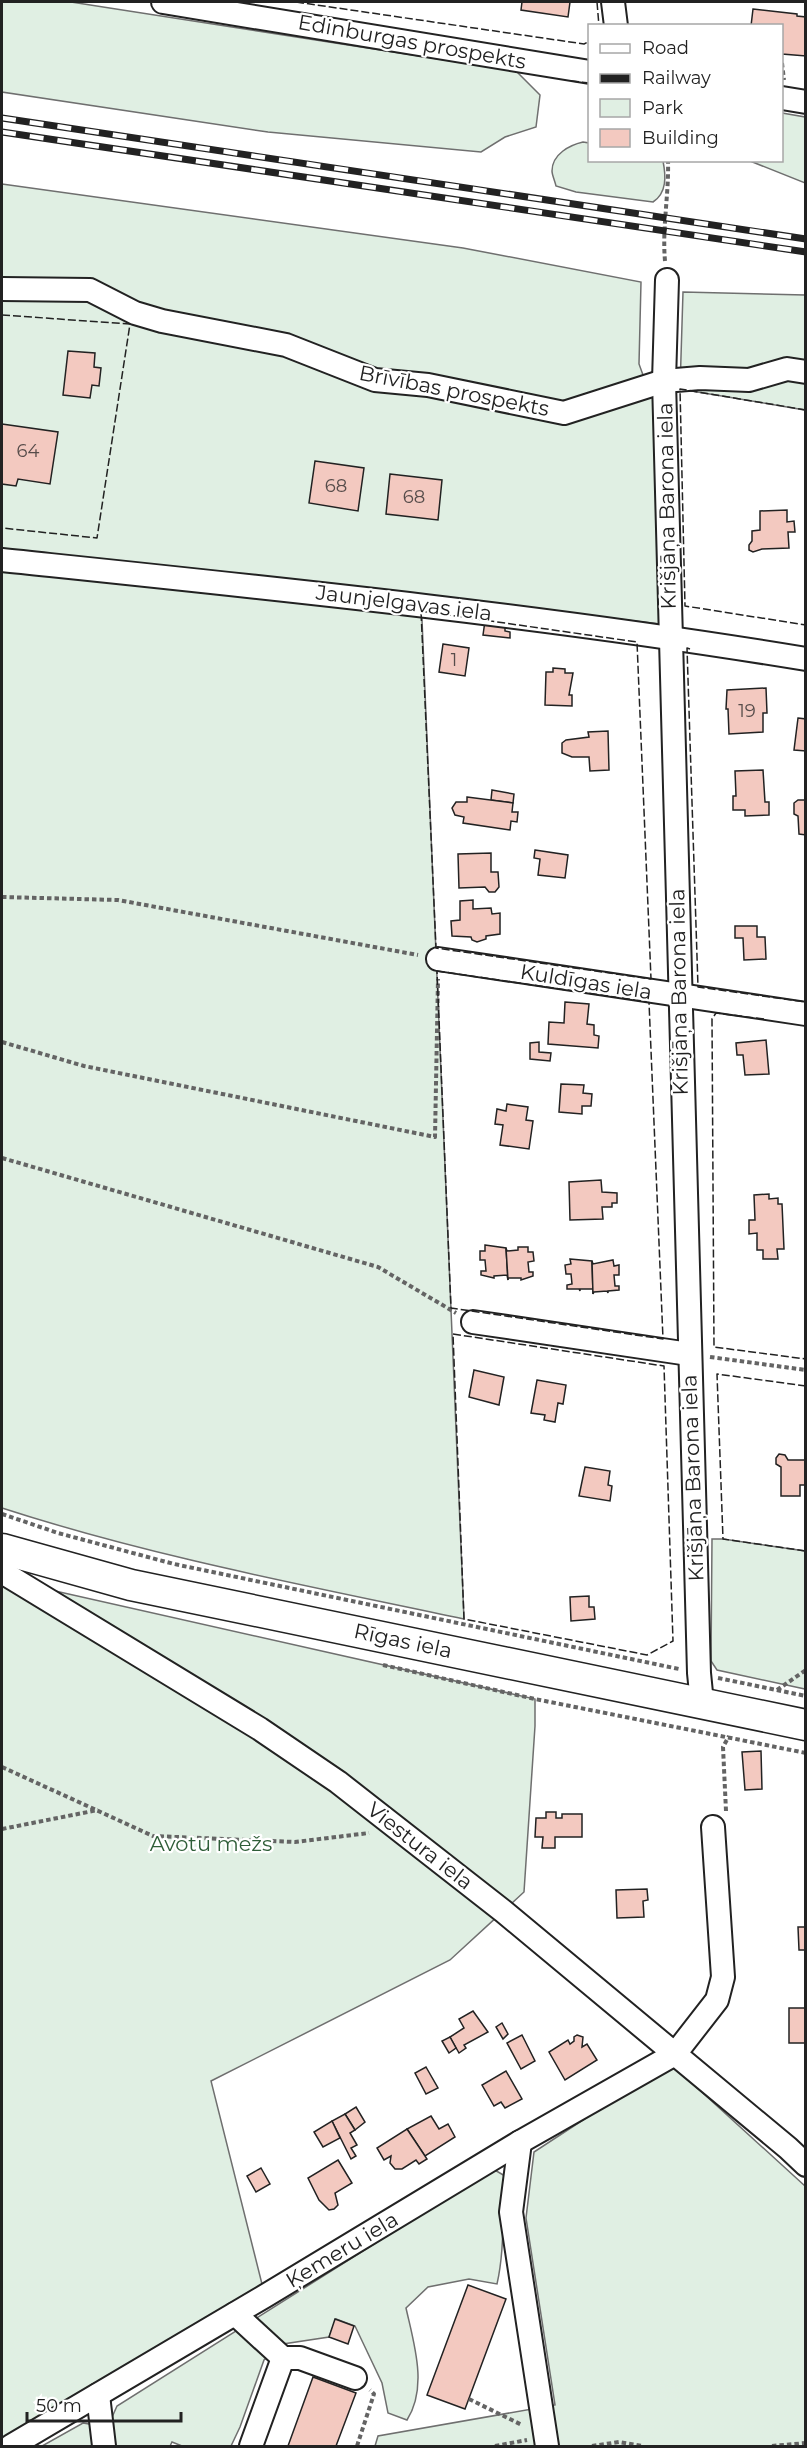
<svg xmlns="http://www.w3.org/2000/svg" width="807" height="2448" font-family="Montserrat,sans-serif">
  <style>
    .green { fill: #e0efe3; stroke: #6f6f6f; stroke-width: 1.5 }
    .building { fill: #f3c9c0; stroke: #222; stroke-width: 1.5 }
    .lines { fill: none; stroke-linecap: round; stroke-linejoin: round }
    .minor-casing { stroke: #222; stroke-width: 26 }
    .major-casing { stroke: #222; stroke-width: 33 }
    .path { stroke: #646464; stroke-width: 4; stroke-dasharray: 4.5 3; stroke-linecap: butt }
    .minor { stroke: #fff; stroke-width: 22 }
    .major { stroke: #fff; stroke-width: 30 }
    .rail-casing { stroke: #222; stroke-width: 7 }
    .rail { stroke: #fff; stroke-width: 4.5; stroke-dasharray: 14; stroke-linecap: butt }
    .fence { stroke: #222; stroke-width: 1.5; stroke-dasharray: 8 3; stroke-linecap: butt }
    .labels { text-anchor: middle; stroke-width: 4.5; stroke-linejoin: round; paint-order: stroke }
    .number-label { font-size: 18px; fill: #564c4a }
    .street-label { font-size: 21px; fill: #222; stroke: #fff }
    .park-label { font-size: 21px; fill: #2f5e38; stroke: #fff }
  </style>
  <rect width="100%" height="100%" fill="#fff"/>
  <!-- green -->
  <g class="green">
    <path d="M2,2H71L516,71L540,95L536,127L505,137L481,152L268,132L2,92Z"/>
    <path d="M782,113L805,117V183L750,161L782,160Z"/>
    <path d="M583,142L589,143L590,160L663,161C666,176 667,193 653,202L576,192L556,186C555,181 552,175 552,171C552,154 570,145 583,142Z"/>
    <path d="M2,184L463,248L641,282L639,364L647,386L664,381L660,624L421,596L464,1619C309,1586 153,1557 2,1508Z"/>
    <path d="M683,292L805,295V410L680,389Z"/>
    <path d="M712,1539H723L805,1551V1689L717,1670L711,1661Z"/>
    <path d="M2,1579L535,1699V1726L524,1892L450,1960L211,2081L265,2296L2,2446Z"/>
    <path d="M670,2063L805,2186V2446H375L378,2436L555,2405L526,2218L534,2152Z"/>
    <path d="M493,2169L505,2176C502,2212 505,2249 497,2284L469,2279L428,2287L406,2308C414,2344 428,2387 407,2420L388,2413L382,2383L355,2326L336,2319L329,2337L283,2344L264,2360L240,2427L231,2446H182L172,2442L170,2446H111L109,2424L117,2406Z"/>
    <path d="M83,2423L101,2426L104,2446H42Z"/>
  </g>
  <!-- building -->
  <g class="building">
    <path d="M522,2H570L568,17L521,10Z"/>
    <path d="M753,9L797,14V16L806,17V56L782,54V26H751Z"/>
    <path d="M68,351L95,353L94,367L101,368L99,386L92,385L90,398L63,395Z"/>
    <path d="M2,424L58,432L50,484L18,479L16,486L2,484Z"/>
    <path d="M315,461L364,468L358,511L309,503Z"/>
    <path d="M390,474L442,480L438,520L386,514Z"/>
    <path d="M787,510V522L794,521L795,532H788L789,548L762,549L753,552L749,550V545L752,541V531L760,530V511Z"/>
    <path d="M485,621L505,624V631L510,632V638L483,635Z"/>
    <path d="M443,644L469,648L465,676L439,672Z"/>
    <path d="M553,668L565,669V673H573L569,695H572V706L545,705L546,672H553Z"/>
    <path d="M766,688L767,713H763V732L729,734L728,709H726L727,690Z"/>
    <path d="M798,718L806,719V751L794,750Z"/>
    <path d="M608,731L609,770L590,771L589,757H572L562,753V743L566,740L589,737L588,732Z"/>
    <path d="M763,770L765,802H769V815L745,816V810H733V796H736L735,771Z"/>
    <path d="M492,790L514,794L513,803L491,800Z"/>
    <path d="M467,797L513,803L512,812H518L517,822L511,821L510,830L463,823L464,817L455,815L452,808L456,802H467Z"/>
    <path d="M798,800H806V835L799,834L798,816L794,814V803Z"/>
    <path d="M535,850L568,855L565,878L538,875L540,859L534,858Z"/>
    <path d="M491,853V872H498L499,887L495,892H489L485,887L459,888L458,854Z"/>
    <path d="M473,900V909L491,908L492,914L500,913V934L486,936V939L477,942L472,940L471,937L452,936L451,921L460,920V901Z"/>
    <path d="M735,926H757V937H765L766,959L744,960L743,938H735Z"/>
    <path d="M565,1002L589,1004L587,1024L594,1025V1035L599,1036L598,1048L548,1044L549,1022L564,1023Z"/>
    <path d="M766,1040L769,1074L745,1075L743,1055H737L736,1043Z"/>
    <path d="M539,1042V1052L551,1053L550,1061L530,1059V1043Z"/>
    <path d="M561,1084L584,1085L583,1093L592,1094L591,1106H582V1114L559,1112Z"/>
    <path d="M507,1104L528,1107L526,1120L533,1121L529,1149L500,1145L503,1125L495,1124L497,1109L506,1111Z"/>
    <path d="M601,1180L602,1192L617,1193V1203H612V1207H602L603,1219L570,1220L569,1182Z"/>
    <path d="M769,1194V1199L778,1198V1204H782L784,1249H777L778,1259H763V1250H757V1233L749,1234V1220H755L754,1195Z"/>
    <path d="M485,1245L506,1248L508,1280L507,1275L494,1276V1278L481,1275V1271H486L485,1260H480V1251H485Z"/>
    <path d="M518,1247H528V1252H533L534,1261L528,1262L529,1272H533V1276L521,1280V1278H508V1280L506,1248L507,1251L518,1250Z"/>
    <path d="M570,1259L592,1261L593,1294V1289H580V1291L579,1289H567V1285L572,1284L571,1274H566L565,1265L571,1264Z"/>
    <path d="M613,1260L614,1266L619,1265V1275H614L615,1286H619V1290L608,1291V1293L607,1291L594,1292L593,1294L592,1261L593,1264Z"/>
    <path d="M474,1370L504,1377L499,1405L469,1397Z"/>
    <path d="M537,1380L566,1385L563,1404L558,1403L555,1422L544,1420L545,1415L531,1413Z"/>
    <path d="M779,1454L785,1455L788,1460H806V1485H800V1496H781V1467L776,1464V1458Z"/>
    <path d="M585,1467L610,1471L608,1485L612,1486L610,1501L579,1496Z"/>
    <path d="M589,1596V1607H594L595,1619L571,1621L570,1597Z"/>
    <path d="M761,1751L762,1789L745,1790L742,1752Z"/>
    <path d="M546,1812H556V1818H562V1814H582V1837H555V1848H542L543,1837H535L536,1818H546Z"/>
    <path d="M647,1889L648,1900L643,1901L644,1917L617,1918L616,1890Z"/>
    <path d="M798,1927H806V1950H799Z"/>
    <rect x="789" y="2008" width="17" height="35"/>
    <path d="M473,2011L488,2032L464,2045L466,2048L459,2053L450,2037L464,2028L459,2019Z"/>
    <path d="M502,2023L508,2034L503,2039L496,2027Z"/>
    <path d="M522,2035L535,2061L521,2069L507,2043Z"/>
    <path d="M577,2035L583,2037L582,2047L587,2044L597,2060L565,2080L549,2052L568,2040L570,2044L574,2041V2037Z"/>
    <path d="M450,2037L456,2048L449,2053L442,2041Z"/>
    <path d="M426,2067L438,2088L426,2094L415,2073Z"/>
    <path d="M506,2071L522,2099L505,2108L501,2102L494,2106L482,2085Z"/>
    <path d="M356,2107L365,2122L355,2130L345,2114Z"/>
    <path d="M345,2114L355,2130L350,2133L357,2145L351,2148L356,2156L351,2159L332,2121Z"/>
    <path d="M431,2116L439,2129L448,2124L455,2137L425,2156L407,2129Z"/>
    <path d="M332,2121L340,2138L323,2147L314,2132Z"/>
    <path d="M407,2129L427,2159L419,2164L416,2160L402,2169H395L390,2163L391,2156L384,2160L377,2148Z"/>
    <path d="M338,2160L352,2183L335,2193L338,2205L334,2209L329,2210L319,2200L308,2178Z"/>
    <path d="M261,2168L270,2184L256,2192L247,2176Z"/>
    <path d="M468,2285L506,2299L465,2409L427,2395Z"/>
    <path d="M335,2319L354,2326L348,2344L329,2337Z"/>
    <path d="M313,2377L356,2393L336,2446H288Z"/>
  </g>
  <g class="lines">
    <!-- minor casing -->
    <g class="minor-casing">
      <g id="minor">
        <path d="M163,2L590,72"/>
        <path d="M613,2L616,26"/>
        <path d="M782,98L806,102"/>
        <path d="M667,280L664,381L699,1673L702,1703"/>
        <path d="M2,289L90,290L135,313L162,321L286,345L375,380L428,385L564,413L664,381L700,378L749,380L787,369L806,372"/>
        <path d="M2,560C270,588 539,615 806,659"/>
        <path d="M438,959L806,1014"/>
        <path d="M473,1322L689,1354"/>
        <path d="M2,1572L260,1729L338,1782L503,1911L788,2148L806,2165"/>
        <path d="M520,2142L511,2212L547,2446"/>
        <path d="M235,2314L283,2358"/>
        <path d="M98,2395L104,2446"/>
        <path d="M11,2446L265,2296L520,2142L675,2054L717,2000L723,1977L713,1827"/>
        <path d="M251,2446L283,2358H300L355,2378"/>
      </g>
    </g>
    <!-- major casing -->
    <g class="major-casing">
      <path id="major" d="M2,1549L131,1585L806,1725"/>
    </g>
    <!-- path -->
    <g class="path">
      <path d="M782,63L784,80"/>
      <path d="M665,261C662,227 669,195 668,160"/>
      <path d="M2,897L118,900L418,955"/>
      <path d="M2,1042L84,1066L435,1137L438,979"/>
      <path d="M2,1158L378,1267L456,1313"/>
      <path d="M710,1357L806,1370"/>
      <path d="M2,1514L58,1533L174,1564L679,1669"/>
      <path d="M383,1665L535,1699L806,1753"/>
      <path d="M718,1678L806,1696"/>
      <path d="M777,1690L806,1670"/>
      <path d="M2,1767L153,1836L295,1842L369,1833"/>
      <path d="M726,1811L723,1747L729,1736"/>
      <path d="M2,1829L98,1810"/>
      <path d="M469,2399L522,2425"/>
      <path d="M357,2446L374,2394L370,2390"/>
      <path d="M495,2446L527,2440"/>
      <path d="M592,2446L619,2442L643,2446"/>
      <path d="M772,2446L806,2443"/>
    </g>
    <!-- minor -->
    <use href="#minor" class="minor"/>
    <!-- major -->
    <use href="#major" class="major"/>
    <!-- rail casing -->
    <g class="rail-casing">
      <g id="rail">
        <path d="M2,118L806,239"/>
        <path d="M2,132L806,252"/>
      </g>
    </g>
    <!-- rail -->
    <use href="#rail" class="rail"/>
    <!-- fence -->
    <g class="fence">
      <path d="M296,2L584,44L590,41"/>
      <path d="M597,2L599,26"/>
      <path d="M571,81L590,83"/>
      <path d="M2,315L130,324L97,538L2,528"/>
      <path d="M806,410L680,389L685,606L806,625"/>
      <path d="M421,611L637,642L651,979L436,948Z"/>
      <path d="M690,649L687,648L698,987L806,1002"/>
      <path d="M437,971L649,1002L663,1339L451,1308Z"/>
      <path d="M764,1019L716,1013L712,1019L714,1347L806,1359"/>
      <path d="M453,1334L664,1366L673,1641L647,1655L464,1619Z"/>
      <path d="M806,1386L717,1374L723,1539L806,1551"/>
    </g>
  </g>
  <g class="labels">
    <!-- number labels -->
    <g class="number-label">
      <text x="28" y="457">64</text>
      <text x="336" y="492">68</text>
      <text x="414" y="503">68</text>
      <text x="454" y="666">1</text>
      <text x="747" y="717">19</text>
    </g>
    <!-- street labels -->
    <g class="street-label">
      <text transform="translate(412 42) rotate(10)" y="7">Edinburgas prospekts</text>
      <text transform="translate(454 391) rotate(11)" y="7">Brīvības prospekts</text>
      <text transform="translate(667 506) rotate(-91)" y="7">Krišjāņa Barona iela</text>
      <text transform="translate(404 603) rotate(7)" y="7">Jaunjelgavas iela</text>
      <text transform="translate(586 982) rotate(9)" y="7">Kuldīgas iela</text>
      <text transform="translate(679 992) rotate(-91)" y="7">Krišjāņa Barona iela</text>
      <text transform="translate(693 1478) rotate(-92)" y="7">Krišjāņa Barona iela</text>
      <text transform="translate(403 1641) rotate(12)" y="7">Rīgas iela</text>
      <text transform="translate(420 1846) rotate(38)" y="7">Viestura iela</text>
      <text transform="translate(342 2250) rotate(-31)" y="7">Ķemeru iela</text>
    </g>
    <!-- park labels -->
    <g class="park-label">
      <text x="211" y="1851">Avotu mežs</text>
    </g>
  </g>
  <!-- border -->
  <rect width="807" height="2448" fill="none" stroke="#222222" stroke-width="6"/>
  <!-- legend -->
  <rect x="588" y="24" width="195" height="138" fill="#ffffff" stroke="#a7a7a7" stroke-width="1.5"/>
  <rect x="600" y="44" width="30" height="9" fill="#ffffff" stroke="#a7a7a7" stroke-width="1.5"/>
  <text x="642" y="54" font-size="18" fill="#222222">Road</text>
  <rect x="600" y="74" width="30" height="9" fill="#222222" stroke="#a7a7a7" stroke-width="1.5"/>
  <text x="642" y="84" font-size="18" fill="#222222">Railway</text>
  <rect x="600" y="99" width="30" height="18" fill="#e0efe3" stroke="#a7a7a7" stroke-width="1.5"/>
  <text x="642" y="114" font-size="18" fill="#222222">Park</text>
  <rect x="600" y="129" width="30" height="18" fill="#f3c9c0" stroke="#a7a7a7" stroke-width="1.5"/>
  <text x="642" y="144" font-size="18" fill="#222222">Building</text>
  <!-- scale -->
  <path d="M27 2412v9h154v-9" fill="none" stroke="#222222" stroke-width="3"/>
  <text x="36" y="2412" font-size="18" fill="#222222" stroke="#ffffff" stroke-width="4.5" paint-order="stroke">50 m</text>
</svg>
